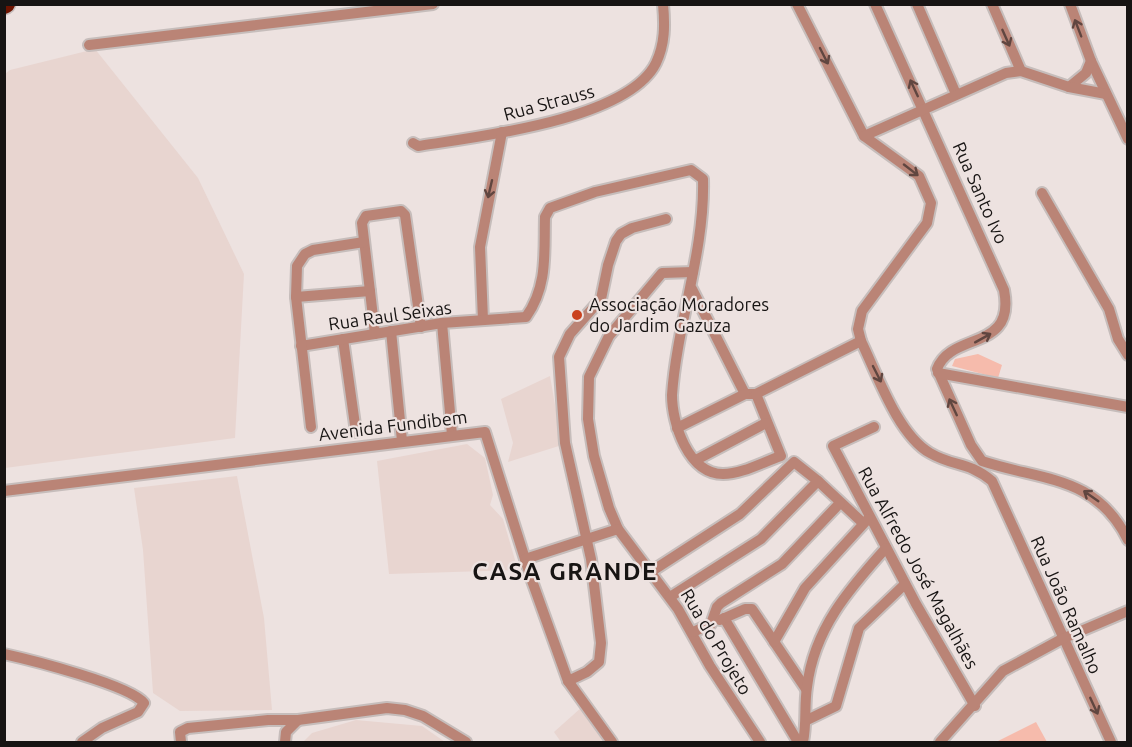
<svg xmlns="http://www.w3.org/2000/svg" width="1132" height="747" font-family="Ubuntu,sans-serif">
  <style>
    .built { fill: #e8d5d0 }
    .green { fill: #f6bbac }
    .lines { fill: none; stroke-linecap: round; stroke-linejoin: round }
    .minor-casing { stroke: #c6bdbb; stroke-width: 14 }
    .motorway-casing { stroke: #c6bdbb; stroke-width: 21 }
    .minor { stroke: #ba8476; stroke-width: 10 }
    .motorway { stroke: #6d1300; stroke-width: 18 }
    .oneway { stroke: #604640 }
    .poi-dot { fill: #ca411e; stroke: #ede2e0; stroke-width: 2 }
    .labels { text-anchor: middle; stroke-width: 4.5; stroke-linejoin: round; paint-order: stroke }
    .street-label { font-size: 18px; fill: #171413; stroke: #ede2e0 }
    .poi-label { font-size: 18px; fill: #171413; stroke: #ede2e0; text-anchor: start }
    .district-label { font-size: 24px; font-weight: bold; letter-spacing: 1.5px; fill: #171413; stroke: #ede2e0 }
  </style>
  <rect width="100%" height="100%" fill="#ede2e0"/>
  <!-- built -->
  <g class="built">
    <path d="M95,49L198,178L244,274L235,438L5,468V74L10,70Z"/>
    <path d="M550,376L562,445L508,462L513,443L501,399Z"/>
    <path d="M467,444L485,458L493,495L490,505L503,519L518,570L389,574L377,461Z"/>
    <path d="M237,476L264,618L272,710L180,711L153,693L143,550L134,488Z"/>
    <path d="M582,707L608,742H561L554,732Z"/>
    <path d="M356,720L422,726L445,742H303L312,733Z"/>
  </g>
  <!-- green -->
  <g class="green">
    <path d="M978,354L1002,365L998,378L952,366L955,359Z"/>
    <path d="M1036,722L1047,742H996Z"/>
  </g>
  <g class="lines">
    <!-- minor casing -->
    <g class="minor-casing">
      <g id="minor">
        <path d="M797,4L864,136L919,176L931,203L927,223L862,311L858,329L861,341C877,374 898,435 930,453C954,467 968,461 992,481L1111,742"/>
        <path d="M875,4L1004,290C1016,352 951,331 937,369L971,445L982,461C1042,481 1096,475 1128,540"/>
        <path d="M917,4L956,94"/>
        <path d="M992,4L1021,71"/>
        <path d="M1070,4L1091,61L1128,139"/>
        <path d="M89,45L433,4"/>
        <path d="M1069,87L1086,73L1091,61"/>
        <path d="M864,136L1006,73L1021,71L1069,87L1106,94"/>
        <path d="M413,143L418,146C476,137 628,120 656,63C665,44 665,25 663,4"/>
        <path d="M1042,193L1109,309L1118,339L1128,355"/>
        <path d="M693,272L662,273L609,336L589,377L588,419L594,456L609,508L618,529L678,609L710,666L760,742"/>
        <path d="M692,289L745,394H756"/>
        <path d="M296,297L370,291"/>
        <path d="M483,320L480,247L502,132"/>
        <path d="M442,323L452,435"/>
        <path d="M391,331L402,441"/>
        <path d="M375,334L362,223L366,216L401,211L405,215L421,327"/>
        <path d="M343,339L356,432"/>
        <path d="M301,346L442,323L526,317C548,286 544,253 545,217L550,208L595,192L691,170L703,179C705,252 677,323 672,395C672,423 688,474 723,474C742,474 763,462 781,456L756,394L861,341"/>
        <path d="M938,373L1128,407"/>
        <path d="M311,427L296,297L297,266L305,254L313,250L364,242"/>
        <path d="M874,427L833,446L916,604L975,706"/>
        <path d="M677,428L745,394"/>
        <path d="M696,460L766,423"/>
        <path d="M4,491L485,432L531,578L568,681L612,742"/>
        <path d="M525,559L618,529"/>
        <path d="M652,571L740,514L794,462L818,481L863,523"/>
        <path d="M670,597L761,539L818,481"/>
        <path d="M724,618L798,742"/>
        <path d="M720,620L745,609H752L806,689"/>
        <path d="M693,632L711,624L717,607L721,603L782,564L840,503"/>
        <path d="M774,642L805,588L868,519"/>
        <path d="M4,654C31,660 130,685 144,703L138,712L102,728L82,742"/>
        <path d="M568,681L587,672L599,662L601,643L591,559L565,443L559,357L570,334L601,299L608,265L616,241L621,234L632,228L666,219"/>
        <path d="M807,720L836,706L859,628L905,584"/>
        <path d="M181,742L180,732L188,728L268,720H298L387,708L405,710L423,716L466,742"/>
        <path d="M285,742L286,732L298,720"/>
        <path d="M803,742C807,722 804,706 807,687C814,629 849,589 886,548"/>
        <path d="M940,742L1003,671L1062,639L1128,611"/>
      </g>
    </g>
    <!-- motorway casing -->
    <g class="motorway-casing">
      <path id="motorway" d="M4,5L6,4"/>
    </g>
    <!-- minor -->
    <use href="#minor" class="minor"/>
    <!-- motorway -->
    <use href="#motorway" class="motorway"/>
  </g>
  <!-- one-way arrows -->
  <defs><path id="oneway-shaft" d="M-6 0H5M1.5-3L5.5 0L1.5 3" fill="none" stroke-width="1.6" stroke-linecap="round" stroke-linejoin="round" transform="scale(1.5)"/></defs>
  <g class="oneway">
    <use href="#oneway-shaft" transform="translate(1078 28) rotate(-111)"/>
    <use href="#oneway-shaft" transform="translate(1006 38) rotate(66)"/>
    <use href="#oneway-shaft" transform="translate(824 56) rotate(63)"/>
    <use href="#oneway-shaft" transform="translate(914 88) rotate(-115)"/>
    <use href="#oneway-shaft" transform="translate(911 170) rotate(38)"/>
    <use href="#oneway-shaft" transform="translate(490 189) rotate(103)"/>
    <use href="#oneway-shaft" transform="translate(983 338) rotate(-29)"/>
    <use href="#oneway-shaft" transform="translate(877 374) rotate(63)"/>
    <use href="#oneway-shaft" transform="translate(953 407) rotate(-115)"/>
    <use href="#oneway-shaft" transform="translate(1091 496) rotate(-145)"/>
    <use href="#oneway-shaft" transform="translate(1094 706) rotate(65)"/>
  </g>
  <!-- markers -->
  <circle class="poi-dot" cx="577" cy="315" r="6"/>
  <g class="labels">
    <!-- street labels -->
    <g class="street-label">
      <text transform="translate(549 103) rotate(-15)" y="6">Rua Strauss</text>
      <text transform="translate(980 193) rotate(66)" y="6">Rua Santo Ivo</text>
      <text transform="translate(390 316) rotate(-8)" y="6">Rua Raul Seixas</text>
      <text transform="translate(393 426) rotate(-7)" y="6">Avenida Fundibem</text>
      <text transform="translate(918 568) rotate(61)" y="6">Rua Alfredo José Magalhães</text>
      <text transform="translate(1066 605) rotate(66)" y="6">Rua João Ramalho</text>
      <text transform="translate(716 642) rotate(59)" y="6">Rua do Projeto</text>
    </g>
    <!-- poi labels -->
    <g class="poi-label">
      <text x="589" y="311">Associação Moradores<tspan x="589" dy="21">do Jardim Gazuza</tspan></text>
    </g>
    <!-- district labels -->
    <g class="district-label">
      <text x="565" y="580">CASA GRANDE</text>
    </g>
  </g>
  <!-- border -->
  <rect width="1132" height="747" fill="none" stroke="#171413" stroke-width="12"/>
</svg>
